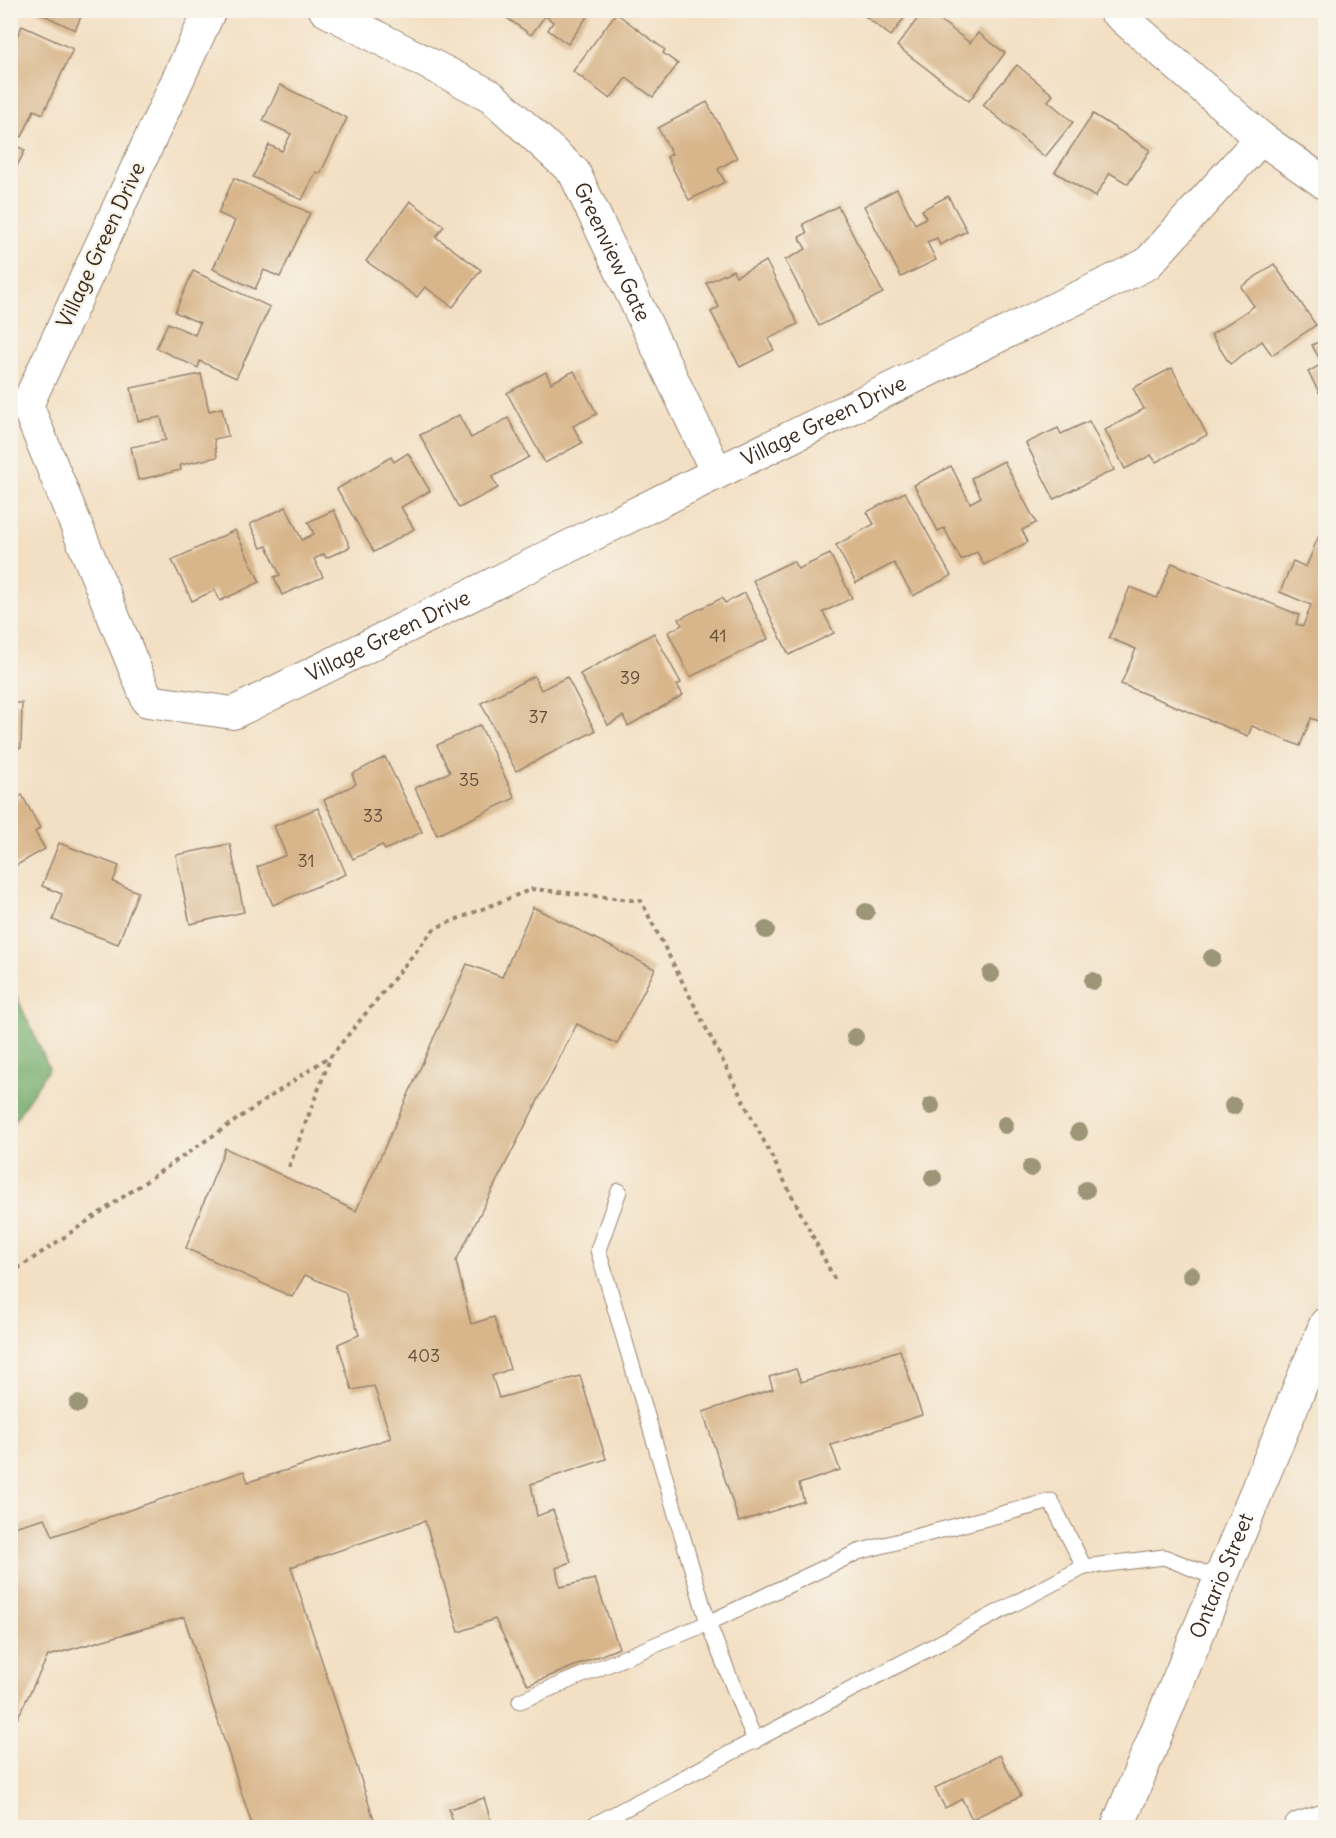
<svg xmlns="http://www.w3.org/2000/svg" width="1336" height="1838" font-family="Delius,sans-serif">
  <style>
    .forest { fill: #72ab6a; stroke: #566a44; stroke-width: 1.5 }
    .building { fill: #d8b58a }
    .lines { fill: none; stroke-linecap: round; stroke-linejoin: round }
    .service-casing { stroke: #978470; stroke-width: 17 }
    .minor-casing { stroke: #978470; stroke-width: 34 }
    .secondary-casing { stroke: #978470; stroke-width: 35 }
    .path { stroke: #978470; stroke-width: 4; stroke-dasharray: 4.5 4.5; stroke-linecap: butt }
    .service { stroke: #fff; stroke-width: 15 }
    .minor { stroke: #fff; stroke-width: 32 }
    .secondary { stroke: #fff; stroke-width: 33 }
    .tree { fill: #9c9578 }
    .labels { text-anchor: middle; stroke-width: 4.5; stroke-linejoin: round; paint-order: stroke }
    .number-label { font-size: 18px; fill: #624d39 }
    .street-label { font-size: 21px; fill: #3b2a1e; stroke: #f7f3e8 }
  </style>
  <rect width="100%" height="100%" fill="#f7f3e8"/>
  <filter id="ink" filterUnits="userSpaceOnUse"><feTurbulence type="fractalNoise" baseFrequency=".0167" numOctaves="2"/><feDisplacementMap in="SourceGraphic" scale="12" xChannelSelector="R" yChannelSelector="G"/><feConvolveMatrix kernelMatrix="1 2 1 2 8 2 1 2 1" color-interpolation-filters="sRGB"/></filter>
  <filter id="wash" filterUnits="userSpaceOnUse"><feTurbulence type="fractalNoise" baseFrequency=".008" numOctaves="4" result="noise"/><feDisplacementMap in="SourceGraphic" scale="24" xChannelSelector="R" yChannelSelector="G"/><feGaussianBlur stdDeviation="1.35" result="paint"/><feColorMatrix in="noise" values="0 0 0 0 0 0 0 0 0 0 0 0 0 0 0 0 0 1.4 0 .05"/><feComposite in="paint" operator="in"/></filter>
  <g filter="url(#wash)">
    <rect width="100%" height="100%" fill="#f3dfc3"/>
    <!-- forest -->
    <path class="forest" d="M11,984L49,1068L11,1126H10Z"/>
    <g id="blocks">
      <!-- building -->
      <g class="building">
        <path d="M33,10H84L75,30Z"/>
        <path d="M502,10H592L568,44L548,30L553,22L545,16L531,35L500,13Z"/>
        <path d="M857,10H910L891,36Z"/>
        <path d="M924,10H927L970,43L978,33L1005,53L969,101L897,46Z"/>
        <path d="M616,13L665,50L663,53L678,64L653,97L626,78L610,99L573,71Z"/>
        <path d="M22,26L73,49L43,114L34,110L22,137L10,131V51Z"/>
        <path d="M1017,65L1053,95L1048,101L1073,122L1045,157L983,105Z"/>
        <path d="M280,85L347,118L320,174L316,172L302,200L253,177L269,145L282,151L291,134L263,121Z"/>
        <path d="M707,102L737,158L718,169L725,182L689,200L667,157L672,154L658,128Z"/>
        <path d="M1093,114L1150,150L1128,184L1110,173L1095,197L1055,172Z"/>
        <path d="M10,143L25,150L10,180Z"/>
        <path d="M234,178L310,213L280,277L264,270L255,289L213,269L235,221L218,213Z"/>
        <path d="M897,189L915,224L926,218L922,210L948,196L967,231L940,245L937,238L927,242L936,260L901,277L864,206Z"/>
        <path d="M410,201L444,226L436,237L481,270L453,307L425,287L417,297L366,261Z"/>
        <path d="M838,206L883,293L819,326L785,260L806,249L799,237L807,233L803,224Z"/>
        <path d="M766,261L798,324L768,339L774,350L740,367L711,312L719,307L706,283L733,270L736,276Z"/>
        <path d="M1274,264L1316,325L1272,355L1262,341L1230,364L1211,335L1254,306L1241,287Z"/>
        <path d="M193,271L270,307L236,378L200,361L198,368L156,348L168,323L195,335L200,323L175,312Z"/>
        <path d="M1326,338V405L1308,372L1322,364L1312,345Z"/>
        <path d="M1172,368L1207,435L1156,462L1151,455L1125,469L1105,430L1144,409L1133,388Z"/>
        <path d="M574,371L597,414L573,426L582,443L545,463L507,393L546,372L551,383Z"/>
        <path d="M201,374L209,411L222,408L228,436L214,439L217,457L180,465L181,470L138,480L131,447L166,440L161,417L138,421L131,388Z"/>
        <path d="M459,415L471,438L508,418L529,457L492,477L498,488L459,508L420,435Z"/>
        <path d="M1089,421L1114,470L1054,499L1026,443L1058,428L1061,434Z"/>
        <path d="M408,453L430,491L401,507L414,529L374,552L337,489L391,457L394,462Z"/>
        <path d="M1004,461L1036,523L1022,530L1028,542L984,565L977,552L961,560L944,528L938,531L914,485L951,466L970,503L981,497L971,478Z"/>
        <path d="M905,492L951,576L913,596L894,563L856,583L836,545L874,524L867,512Z"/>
        <path d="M286,507L302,540L314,534L308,522L334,510L350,547L326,558L324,554L314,559L323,577L282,595L274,577L280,575L267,546L261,548L250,524Z"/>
        <path d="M1326,518V724L1311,718L1300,746L1252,726L1248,736L1121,684L1136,649L1109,638L1130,587L1157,598L1172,563L1299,615L1296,624L1303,626L1311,605L1280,592L1293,561L1306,567Z"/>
        <path d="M235,530L260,582L220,601L215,590L192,601L172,560Z"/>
        <path d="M830,554L852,598L823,612L834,633L789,655L753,580L793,561L798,569Z"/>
        <path d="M745,593L768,639L690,677L668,632L682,625L679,619L722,598L725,603Z"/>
        <path d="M654,633L681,683L677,685L683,695L628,726L623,716L608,725L580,674Z"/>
        <path d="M534,676L541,690L567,677L595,731L516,771L481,703Z"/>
        <path d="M10,703H22L21,748H10Z"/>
        <path d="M480,725L515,798L437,835L415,788L450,772L437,745Z"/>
        <path d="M385,757L422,832L385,850L382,845L353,859L324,800L356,784L352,774Z"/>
        <path d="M10,792L15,800L22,795L40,828L35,832L45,849L10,869Z"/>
        <path d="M318,808L346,874L273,905L257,867L286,855L274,826Z"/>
        <path d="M59,843L119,866L113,882L138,892L118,944L53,920L62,894L42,886Z"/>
        <path d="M230,844L244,912L190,924L176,855Z"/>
        <path d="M533,907L655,969L617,1044L577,1024L456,1261L471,1324L494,1317L510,1369L492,1376L499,1398L580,1376L606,1459L531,1484L537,1516L553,1510L571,1562L556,1568L560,1587L595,1579L619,1648L528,1685L495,1619L459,1632L425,1521L291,1567L374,1819L349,1828H253L184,1617L48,1656L10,1733V1528L45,1518L53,1536L244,1471L248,1482L391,1438L374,1386L352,1390L338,1344L359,1335L345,1292L305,1275L292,1297L186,1248L225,1148L356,1211L467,964L502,977Z"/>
        <path d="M900,1350L922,1415L831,1445L840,1470L799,1484L804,1501L739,1522L703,1412L773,1389L769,1377L796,1369L801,1382Z"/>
        <path d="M1000,1755L1021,1796L972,1819L962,1799L945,1808L935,1788Z"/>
        <path d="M484,1798L493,1828H455L449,1809Z"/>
      </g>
    </g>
  </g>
  <g filter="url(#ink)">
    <use href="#blocks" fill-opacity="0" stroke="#978470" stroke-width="1.5"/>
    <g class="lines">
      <!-- service casing -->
      <g class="service-casing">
        <g id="service">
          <path d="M619,1191L598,1250L708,1623L755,1741"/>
          <path d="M1084,1567L1164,1557L1219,1579"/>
          <path d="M520,1701L708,1623L858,1552L1051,1501L1084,1567L588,1828"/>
        </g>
      </g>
      <!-- minor casing -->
      <g class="minor-casing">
        <g id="minor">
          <path id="s1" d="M210,10L27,405L148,701L233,713L717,473L1147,264L1261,138"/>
          <path id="s2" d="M325,10L491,96L574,172L717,473"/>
          <path d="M1114,10L1261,138L1326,184"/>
          <path d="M1300,1828L1326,1820"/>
        </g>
      </g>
      <!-- secondary casing -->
      <g class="secondary-casing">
        <g id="secondary">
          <path id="s3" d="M1117,1828L1326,1324"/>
        </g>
      </g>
      <!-- path -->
      <g class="path">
        <path d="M289,1167L331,1056L435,928L532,889L641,901L836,1282"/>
        <path d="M10,1274L330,1056"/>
      </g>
      <!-- service -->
      <use href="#service" class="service"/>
      <!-- minor -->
      <use href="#minor" class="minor"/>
      <!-- secondary -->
      <use href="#secondary" class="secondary"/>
    </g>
    <!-- trees -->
    <g class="tree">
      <circle cx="866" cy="912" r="9"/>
      <circle cx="766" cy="930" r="9"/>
      <circle cx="1212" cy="958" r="9"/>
      <circle cx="991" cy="974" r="9"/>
      <circle cx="1093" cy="981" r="9"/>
      <circle cx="855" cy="1037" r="9"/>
      <circle cx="931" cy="1106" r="9"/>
      <circle cx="1233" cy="1106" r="9"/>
      <circle cx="1005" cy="1125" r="9"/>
      <circle cx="1079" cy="1132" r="9"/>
      <circle cx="1031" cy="1168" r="9"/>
      <circle cx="933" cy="1178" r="9"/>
      <circle cx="1086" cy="1190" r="9"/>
      <circle cx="1191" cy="1275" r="9"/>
      <circle cx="78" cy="1404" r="9"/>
    </g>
  </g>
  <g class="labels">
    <!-- number labels -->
    <g class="number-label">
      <text x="718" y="642">41</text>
      <text x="630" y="684">39</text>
      <text x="538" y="723">37</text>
      <text x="469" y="786">35</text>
      <text x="373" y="822">33</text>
      <text x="306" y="867">31</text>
      <text x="424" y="1362">403</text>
    </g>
    <!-- street labels -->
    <g class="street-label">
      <text transform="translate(101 245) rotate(-65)" y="7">Village Green Drive</text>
      <text dy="7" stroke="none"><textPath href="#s2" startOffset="388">Greenview Gate</textPath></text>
      <text dy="7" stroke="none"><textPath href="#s1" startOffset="1500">Village Green Drive</textPath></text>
      <text dy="7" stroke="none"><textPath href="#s1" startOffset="1014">Village Green Drive</textPath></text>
      <text dy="7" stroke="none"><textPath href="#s3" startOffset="273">Ontario Street</textPath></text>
    </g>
  </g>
  <!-- margin -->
  <rect width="1336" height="1838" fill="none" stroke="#f7f3e8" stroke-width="36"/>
</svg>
